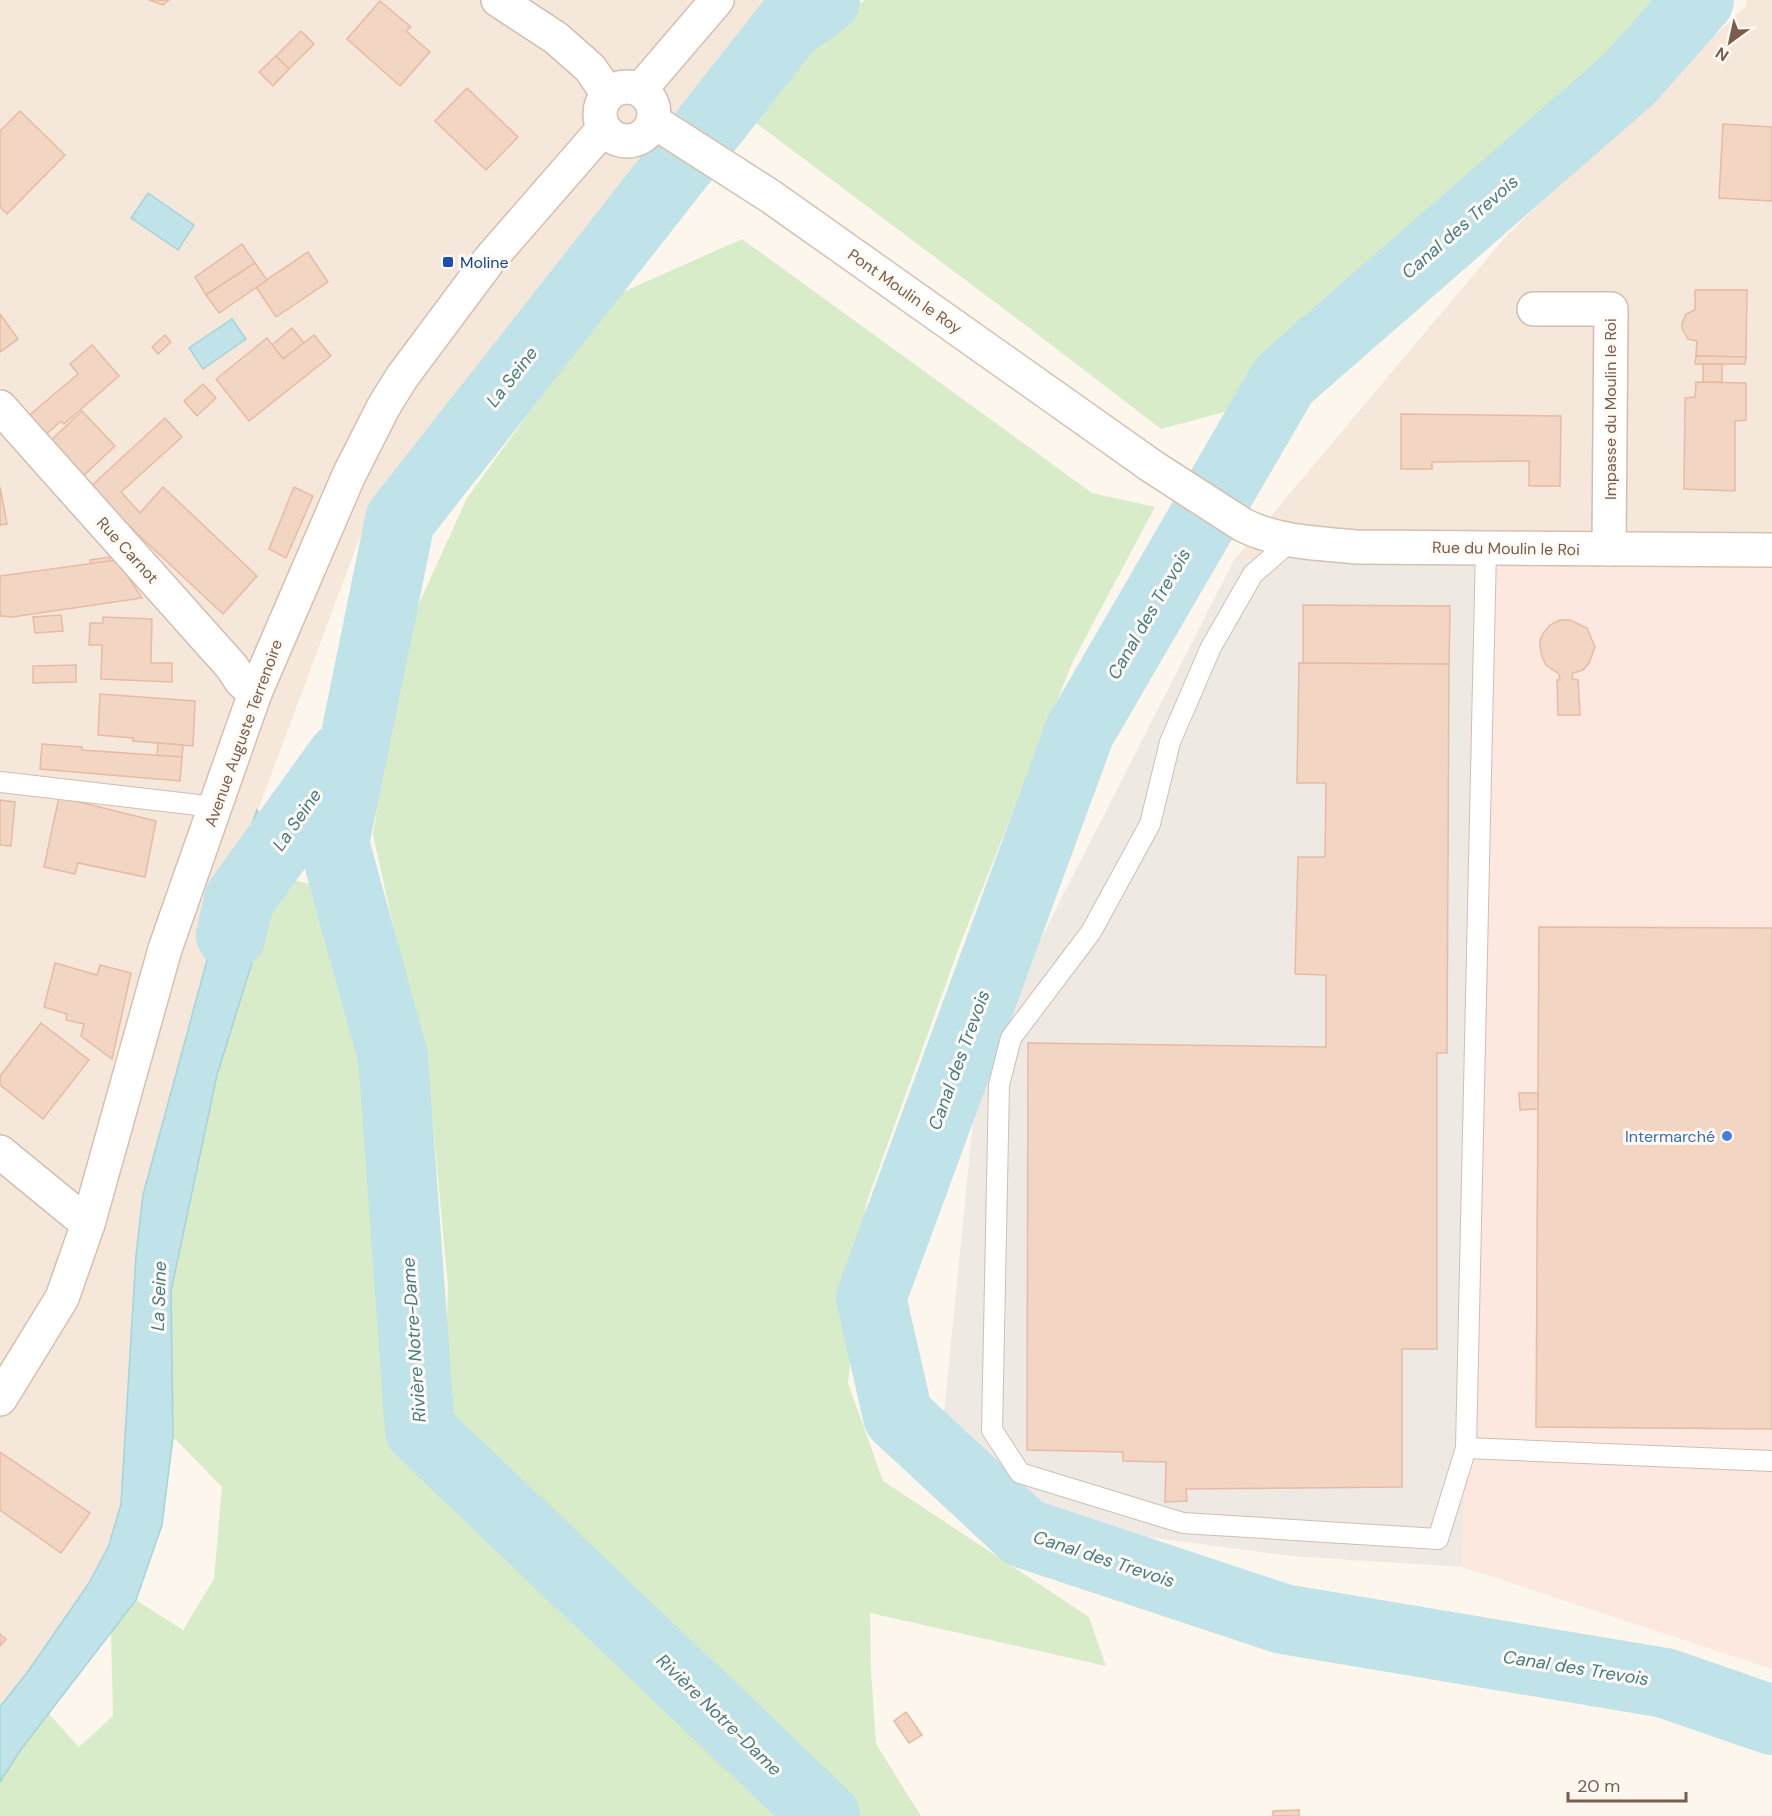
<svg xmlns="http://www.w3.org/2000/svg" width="1772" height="1816" font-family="'DM Sans',sans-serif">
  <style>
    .residential { fill: #f5e8da }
    .commercial { fill: #fde8e0 }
    .industrial { fill: #efe9e4 }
    .green { fill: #d8ecc9 }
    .water { fill: #bfe3e8; stroke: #a5d3da; stroke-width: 1.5 }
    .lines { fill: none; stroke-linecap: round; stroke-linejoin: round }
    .river { stroke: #bfe3e8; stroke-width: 70 }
    .building { fill: #f3d5c3; stroke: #e6bba3; stroke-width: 1.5 }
    .lane-casing { stroke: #d1beb0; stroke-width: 22 }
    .street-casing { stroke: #d1beb0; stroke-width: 36 }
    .secondary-casing { stroke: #d6c0b0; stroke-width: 36 }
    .lane { stroke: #fff; stroke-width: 20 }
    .street { stroke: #fff; stroke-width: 33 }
    .secondary { stroke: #fff; stroke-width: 33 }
    .transit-dot { fill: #1a4fb4; stroke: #fffaf3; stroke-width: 2 }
    .shop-dot { fill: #3f7fe0; stroke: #fffaf3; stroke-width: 2 }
    .labels { text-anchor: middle; stroke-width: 6; stroke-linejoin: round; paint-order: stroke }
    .transit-label { font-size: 16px; fill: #164399; stroke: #fffaf3; text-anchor: start }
    .street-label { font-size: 16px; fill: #7a5c4d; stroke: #fffaf3 }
    .shop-label { font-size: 16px; fill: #366cbe; stroke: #fffaf3; text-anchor: end }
    .water-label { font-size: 18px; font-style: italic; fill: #437c86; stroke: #fffaf3 }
  </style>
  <rect width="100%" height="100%" fill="#fdf6ec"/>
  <!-- residential -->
  <g class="residential">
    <path d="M0,0H787L373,502L221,909L143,1195L136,1255L121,1504L109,1545L89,1583L29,1670L0,1707Z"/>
    <path d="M1747,0H1772V553L1493,559L1234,560L1507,235L1746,6Z"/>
  </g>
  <!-- commercial -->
  <path class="commercial" d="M1772,553V1669L1462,1567L1493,559Z"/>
  <!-- industrial -->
  <path class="industrial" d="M1493,559L1462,1567L1291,1556L1049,1524L942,1433L979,1060L1234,560Z"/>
  <!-- green -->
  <g class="green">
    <path d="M865,0H1659L1617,49L1365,274L1235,409L1161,429L1028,327L752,120L804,45Z"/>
    <path d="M742,239L1092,493L1155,507L1073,661L961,942L866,1204L848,1383L883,1481L1089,1617L1106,1666L870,1613L871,1671L876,1744L921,1816H850L784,1747L508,1495L443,1414L448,1287L430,1091L373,835L402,641L467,498L614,296Z"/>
    <path d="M290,879L313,885L339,944L364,1068L384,1372L399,1433L464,1499L736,1746L803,1816H0V1783L22,1748L49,1714L79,1747L113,1716L111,1632L136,1600L183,1630L214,1579L222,1487L173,1437L171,1291L217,1075L250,969L271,893Z"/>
  </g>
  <!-- water -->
  <g class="water">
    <path d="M148,193L194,225L178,250L131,218Z"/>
    <path d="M232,319L246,339L203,369L189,348Z"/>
    <path d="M257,810L290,879L271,893L250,969L217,1075L171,1291L173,1437L162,1525L136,1600L22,1748L0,1782V1707L29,1670L89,1583L109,1545L121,1504L136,1255L143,1195L221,909Z"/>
  </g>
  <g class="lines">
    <!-- river -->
    <g class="river">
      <path d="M825,0L789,25L400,520L334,843L393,1057L420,1430L825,1816"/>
      <path d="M1699,0L1629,79L1284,380L1080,731L871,1298L898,1416L1024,1533L1283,1619L1665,1683L1772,1720"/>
      <path d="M231,935L239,900L342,757"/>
    </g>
  </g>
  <!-- building -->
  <g class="building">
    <path d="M149,0H169L163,5Z"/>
    <path d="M380,1L411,27L406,31L430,52L400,86L347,39Z"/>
    <path d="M301,31L314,44L289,69L276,56Z"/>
    <path d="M276,56L289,69L273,86L259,72Z"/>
    <path d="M467,88L518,137L486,170L435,121Z"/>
    <path d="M20,111L65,155L7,214L0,207V131Z"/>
    <path d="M1723,124L1772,127V201L1719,198Z"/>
    <path d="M242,244L255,263L206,295L195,277Z"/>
    <path d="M308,252L328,282L276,317L256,287Z"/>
    <path d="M255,263L267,280L219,313L206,295Z"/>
    <path d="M1695,290H1747L1746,357L1696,356L1697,341L1688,339L1682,328V324L1686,314L1695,310Z"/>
    <path d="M0,314L18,339L0,352Z"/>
    <path d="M292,328L304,343L283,359L272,345Z"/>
    <path d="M165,335L171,342L158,354L152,347Z"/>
    <path d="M314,335L331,356L249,421L216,379L267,338L283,359Z"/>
    <path d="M92,345L119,376L64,424L61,421L42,438L26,418L78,374L70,364Z"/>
    <path d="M1696,356L1746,357L1745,364H1695Z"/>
    <rect x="1703" y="364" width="19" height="18"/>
    <path d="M1696,382L1746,383V420L1735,421V491L1684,489L1685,398L1695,397Z"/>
    <path d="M203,384L216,398L197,416L184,401Z"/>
    <path d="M82,411L115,446L80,479L47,444Z"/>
    <path d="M1401,414L1561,416L1560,486H1529V461L1432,462V469H1401Z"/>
    <path d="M165,418L182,437L121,492L140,513L163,487L257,576L223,614L128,525L125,528L89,488Z"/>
    <path d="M0,487L7,524L0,525Z"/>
    <path d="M294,487L313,496L286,558L269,549Z"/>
    <path d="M110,557V561L90,564V560Z"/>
    <path d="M117,560L142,598L12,617L0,616V576Z"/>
    <path d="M1303,605L1450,606L1449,664L1303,663Z"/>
    <path d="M61,615L63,631L35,633L33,617Z"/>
    <path d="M103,617L152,619L151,663H172V682L101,679L102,645H89L90,623H103Z"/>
    <path d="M1560,620H1570L1587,628L1595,647L1589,663L1583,670L1573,673L1572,679L1578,680L1580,715H1558L1557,680H1560L1559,674L1546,665L1542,657L1540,646V640L1544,632L1550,625Z"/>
    <path d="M1299,663L1449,664L1447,1053H1437V1349H1402V1487L1186,1489L1187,1501L1165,1502L1166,1462L1123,1461V1452L1027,1450L1028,1043L1326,1047V975L1295,974L1298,857H1325L1326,783H1297Z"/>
    <path d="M76,665V682L33,683V666Z"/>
    <path d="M100,694L195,701L193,746L133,741V738L98,735Z"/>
    <path d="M158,743L183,745L182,757L157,756Z"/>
    <path d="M42,744L82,747V750L182,757L180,781L40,769Z"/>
    <path d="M59,797L156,821L145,877L78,863L75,874L44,867Z"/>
    <path d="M0,800L15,802L11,846L0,845Z"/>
    <path d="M1539,927L1772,928V1429L1536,1427Z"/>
    <path d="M55,963L97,975L100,965L131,973L112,1059L81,1036L84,1024L66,1020L67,1014L44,1007Z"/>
    <path d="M41,1023L89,1060L43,1119L0,1085V1076Z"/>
    <path d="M1519,1093H1538V1109L1520,1110Z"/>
    <path d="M0,1452L90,1513L61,1553L0,1510Z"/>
    <path d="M0,1634L6,1639L0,1646Z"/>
    <path d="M906,1712L922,1735L909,1743L894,1721Z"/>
    <path d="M1299,1810V1816H1273V1811Z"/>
  </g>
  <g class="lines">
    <!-- lane casing -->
    <g class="lane-casing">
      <g id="lane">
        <path d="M1291,541L1253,574L1211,647L1170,742L1150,824L1091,932L1011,1038L999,1085L992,1430L1020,1473L1183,1523L1438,1539L1466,1448L1486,548"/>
        <path d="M0,782L215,807"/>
        <path d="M1466,1448L1772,1461"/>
      </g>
    </g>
    <!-- street casing -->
    <g class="street-casing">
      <g id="street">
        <path d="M498,0L556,38L590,68L608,94"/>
        <path d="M1534,309H1611L1609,549"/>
        <path d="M0,407L232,667L241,681L255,693"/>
        <path d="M0,1152L88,1224"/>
      </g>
    </g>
    <!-- secondary casing -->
    <g class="secondary-casing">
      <g id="secondary">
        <circle cx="627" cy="114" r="27"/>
        <path d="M640,90L717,0"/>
        <path d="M653,121L770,196L1153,467L1243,525C1279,543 1318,543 1356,547L1772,550"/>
        <path d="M0,1399L62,1298L88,1224L165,949L255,693L349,475L384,406L402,377L490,259L604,128"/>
      </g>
    </g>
    <!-- lane -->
    <use href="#lane" class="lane"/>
    <!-- street -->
    <use href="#street" class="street"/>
    <!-- secondary -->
    <use href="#secondary" class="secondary"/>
  </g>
  <!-- markers -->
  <rect class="transit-dot" x="442" y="256" width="12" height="12" rx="3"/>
  <circle class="shop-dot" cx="1727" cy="1136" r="6"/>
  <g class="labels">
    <!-- transit labels -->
    <g class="transit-label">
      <text x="460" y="268">Moline</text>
    </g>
    <!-- street labels -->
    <g class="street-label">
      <text transform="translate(905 291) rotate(35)" y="6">Pont Moulin le Roy</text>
      <text transform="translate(1610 409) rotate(-90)" y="6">Impasse du Moulin le Roi</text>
      <text transform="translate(1506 548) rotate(1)" y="6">Rue du Moulin le Roi</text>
      <text transform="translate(128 550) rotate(48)" y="6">Rue Carnot</text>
      <text transform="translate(243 733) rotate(-70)" y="6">Avenue Auguste Terrenoire</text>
    </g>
    <!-- shop labels -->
    <g class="shop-label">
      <text x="1715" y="1142">Intermarché</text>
    </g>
    <!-- water labels -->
    <g class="water-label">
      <text transform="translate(1460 227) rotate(-41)" y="6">Canal des Trevois</text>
      <text transform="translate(512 377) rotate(-52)" y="6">La Seine</text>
      <text transform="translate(1149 614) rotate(-60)" y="6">Canal des Trevois</text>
      <text transform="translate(297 820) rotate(-55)" y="6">La Seine</text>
      <text transform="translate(959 1060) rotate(-70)" y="6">Canal des Trevois</text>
      <text transform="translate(159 1296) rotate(-88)" y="6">La Seine</text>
      <text transform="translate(414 1340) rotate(-94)" y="6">Rivière Notre-Dame</text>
      <text transform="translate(1104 1559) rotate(18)" y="6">Canal des Trevois</text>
      <text transform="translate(1576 1668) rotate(9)" y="6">Canal des Trevois</text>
      <text transform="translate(719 1715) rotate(44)" y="6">Rivière Notre-Dame</text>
    </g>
  </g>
  <!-- north arrow -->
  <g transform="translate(1730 42) rotate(213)" stroke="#fffaf3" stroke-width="4.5" paint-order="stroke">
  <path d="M0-4.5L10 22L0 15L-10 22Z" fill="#7a5c4d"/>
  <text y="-9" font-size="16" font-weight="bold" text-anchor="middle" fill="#7a5c4d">N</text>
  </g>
  <!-- scale -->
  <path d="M1568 1792v9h118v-9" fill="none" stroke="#7a5c4d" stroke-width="3"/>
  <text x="1577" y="1792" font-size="18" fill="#7a5c4d" stroke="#fffaf3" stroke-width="4.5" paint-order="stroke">20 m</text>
</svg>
